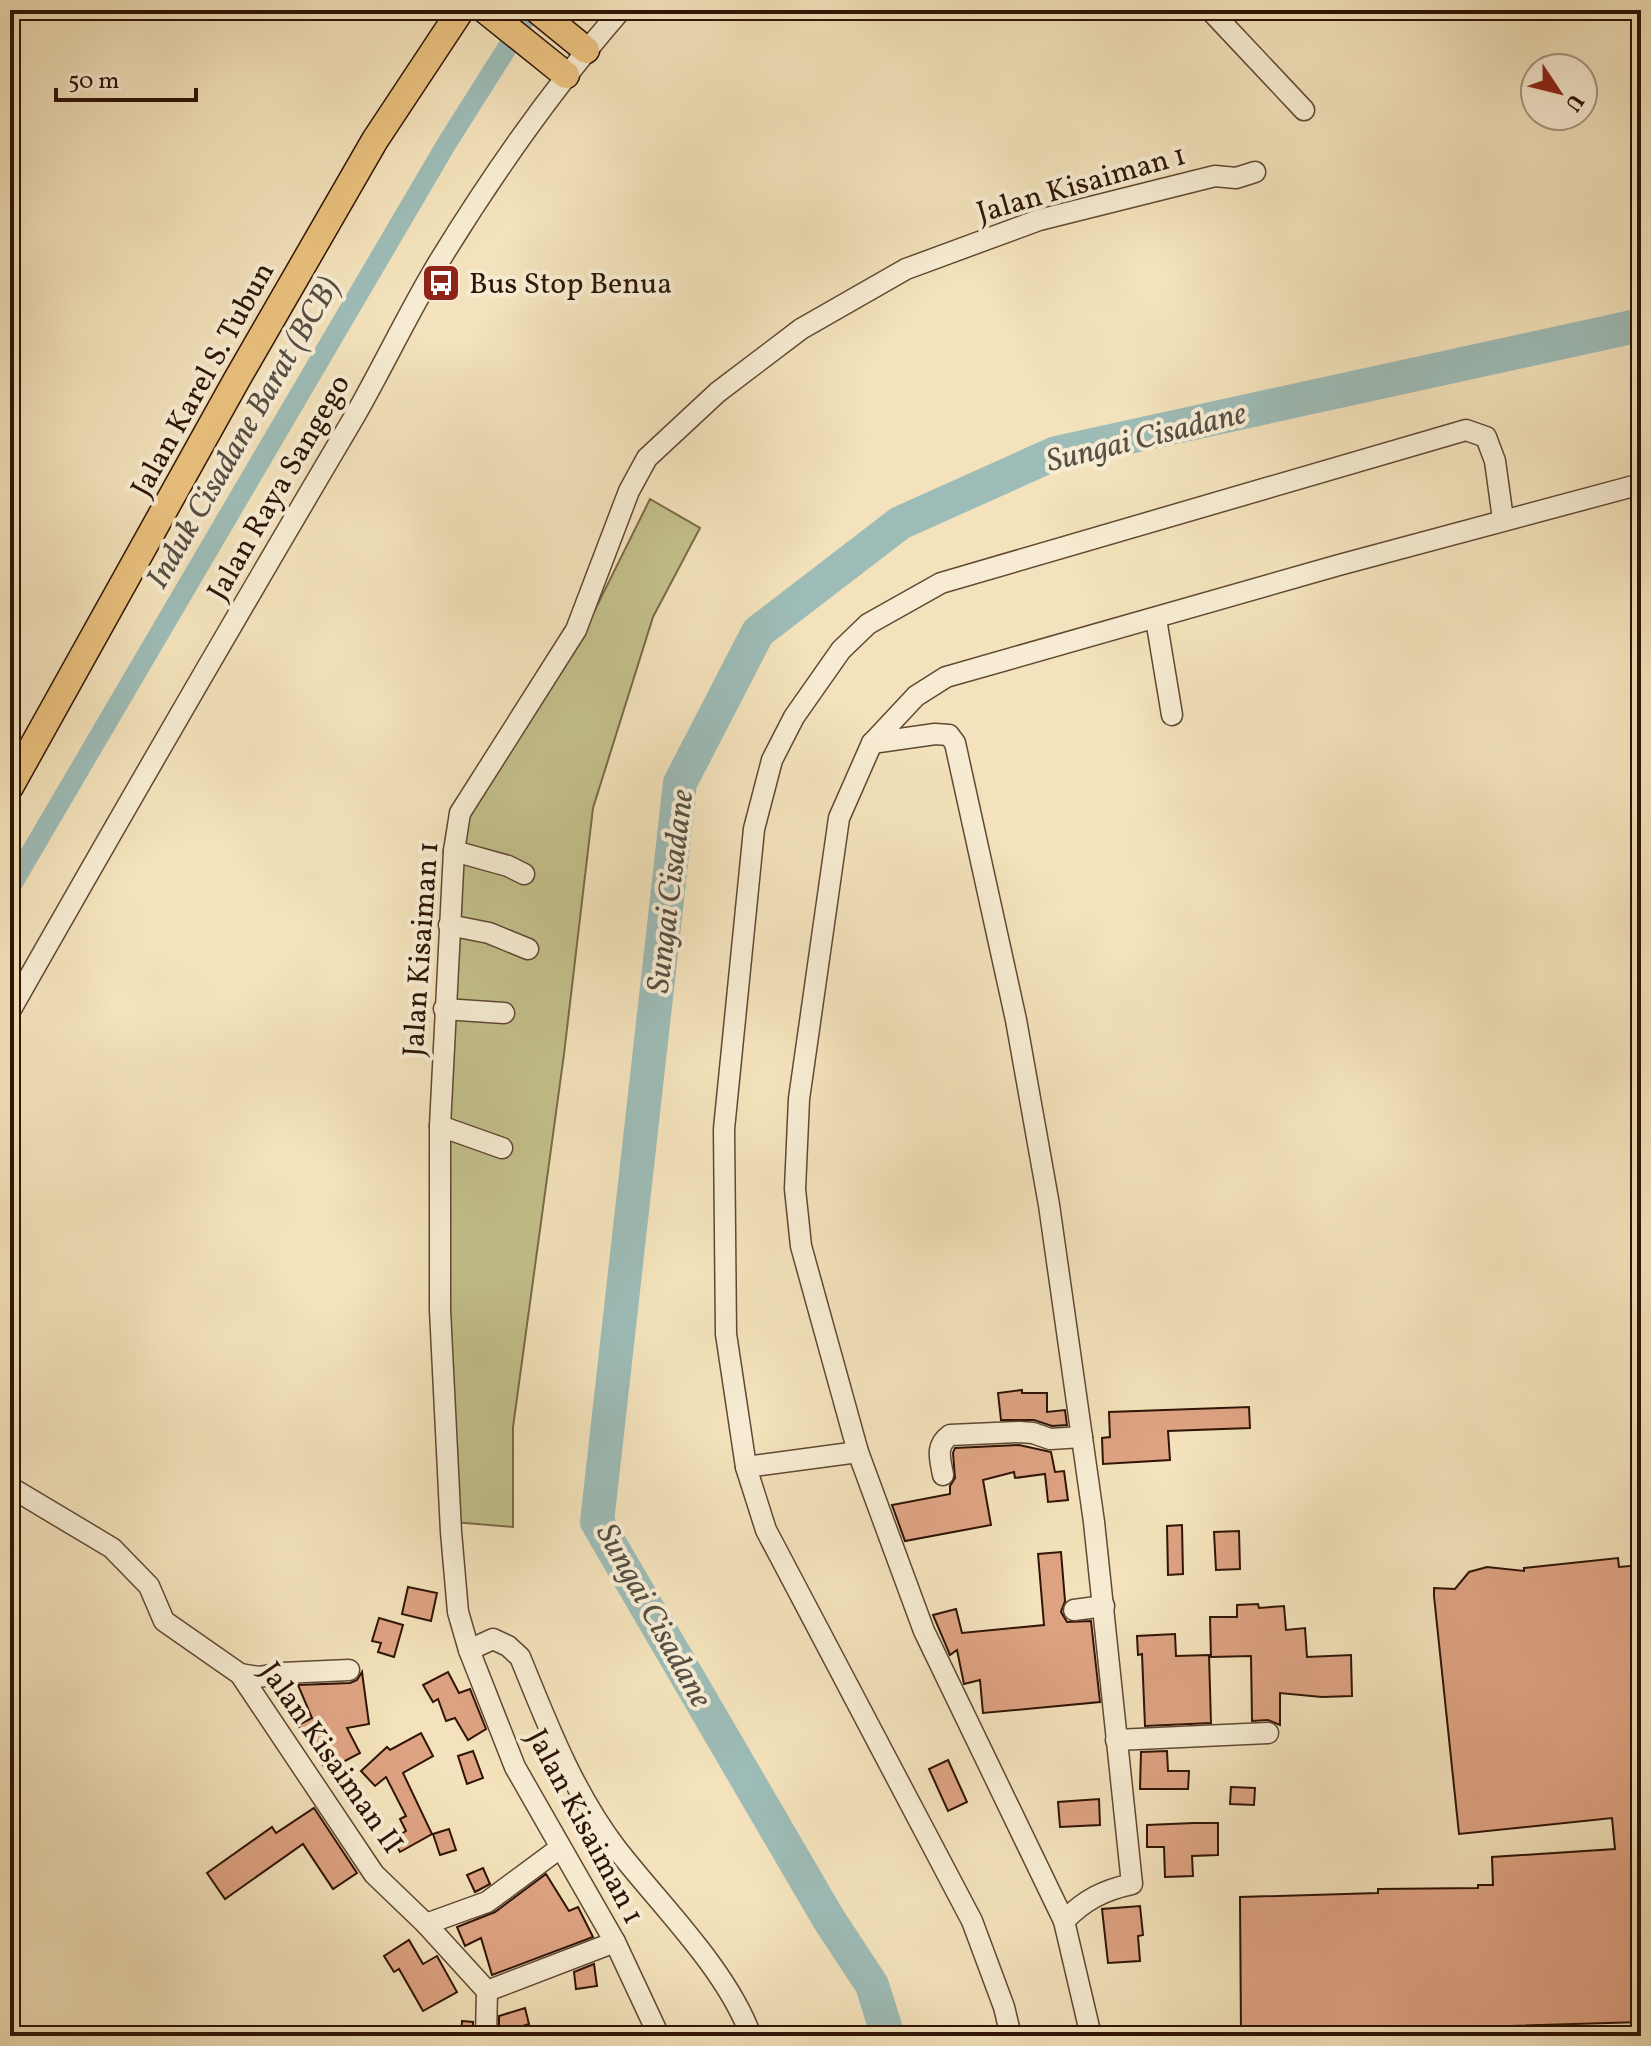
<svg xmlns="http://www.w3.org/2000/svg" width="1651" height="2046" font-family="Vollkorn,serif">
  <style>
    .green { fill: #c3c08b; stroke: #796a48; stroke-width: 2 }
    .lines { fill: none; stroke-linecap: round; stroke-linejoin: round }
    .canal { stroke: #9dbcb7; stroke-width: 20 }
    .river { stroke: #9dbcb7; stroke-width: 34 }
    .building { fill: #dea383; stroke: #2f1406; stroke-width: 2 }
    .minor-casing { stroke: #604833; stroke-width: 23 }
    .major-casing { stroke: #2f1406; stroke-width: 29 }
    .minor { stroke: #f7ecd3; stroke-width: 20 }
    .major { stroke: #eac17e; stroke-width: 26 }
    .labels { text-anchor: middle; stroke-width: 8; stroke-linejoin: round; paint-order: stroke }
    .street-label { font-size: 30px; fill: #2f1406; stroke: #f7ecd3 }
    .poi-label { font-size: 30px; fill: #2f1406; stroke: #f7ecd3; text-anchor: start }
    .water-label { font-size: 32px; font-style: italic; fill: #564f44; stroke: #f7ecd3 }
  </style>
  <rect width="100%" height="100%" fill="#f3e2bb"/>
  <filter id="stains"><feTurbulence type="fractalNoise" baseFrequency=".0025" numOctaves="4"/><feColorMatrix values="0 0 0 0 .2 0 0 0 0 .09 0 0 0 0 .02 0 0 0 .5 -.17"/></filter>
  <radialGradient id="worn" r=".72"><stop offset=".6" stop-color="#630" stop-opacity="0"/><stop offset="1" stop-color="#630" stop-opacity=".3"/></radialGradient>
  <!-- green -->
  <path class="green" d="M650,499L700,528L653,617L593,808L564,1054L513,1427V1527L442,1521L430,1140L446,833L583,634Z"/>
  <g class="lines">
    <!-- canal -->
    <path class="canal" d="M10,888L447,143L531,10"/>
    <!-- river -->
    <path class="river" d="M888,2036L872,1985L828,1918L597,1522L680,783L758,632L900,523L1056,453L1641,325"/>
  </g>
  <!-- building -->
  <g class="building">
    <path d="M1022,1390V1393H1047V1412L1065,1410L1067,1425L1052,1426L1034,1420H1001L998,1393Z"/>
    <path d="M1249,1407L1250,1428L1168,1431L1170,1460L1103,1464L1102,1438L1110,1437L1109,1412Z"/>
    <path d="M1019,1445L1051,1452L1055,1472L1064,1471L1068,1500L1048,1502L1045,1474L1015,1478L1014,1472L983,1480L991,1525L905,1541L892,1505L950,1494V1486L955,1478L953,1453L955,1448Z"/>
    <path d="M1182,1525L1183,1574L1168,1575L1167,1526Z"/>
    <path d="M1239,1531L1240,1569L1216,1570L1214,1532Z"/>
    <path d="M1061,1552L1065,1601L1061,1612L1067,1622L1091,1621L1100,1702L983,1713L980,1680L964,1684L957,1650L950,1655L933,1615L956,1609L962,1633L1044,1625L1038,1554Z"/>
    <path d="M1618,1558L1619,1567L1641,1565V1824H1635L1638,1888H1641V2022L1241,2034L1240,1897L1378,1893V1889L1478,1888V1885H1493L1492,1857L1615,1849L1612,1818L1459,1834L1434,1596V1588L1455,1589L1469,1572L1487,1567L1524,1571V1568Z"/>
    <path d="M408,1587L437,1593L431,1621L402,1614Z"/>
    <path d="M1258,1604L1259,1608L1284,1606L1286,1630L1305,1628L1307,1657L1351,1655L1352,1696L1322,1697L1280,1693V1725L1268,1720L1252,1721L1251,1656L1211,1657L1210,1617H1237V1605Z"/>
    <path d="M379,1618L403,1625L394,1657L378,1652L381,1643L372,1641Z"/>
    <path d="M1175,1634L1176,1656L1209,1655L1211,1723L1145,1726L1142,1654L1138,1655L1137,1636Z"/>
    <path d="M362,1672L369,1724L347,1728L360,1753L326,1771L308,1736L305,1738L298,1725L312,1718L298,1685L350,1683L357,1680Z"/>
    <path d="M448,1672L459,1693L470,1689L486,1729L468,1740L455,1718L446,1721L438,1699L433,1702L423,1685Z"/>
    <path d="M421,1733L433,1756L403,1773L432,1834L400,1852L393,1839L406,1831L400,1819L406,1816L386,1777L375,1786L361,1771L387,1747L390,1750Z"/>
    <path d="M473,1751L483,1778L467,1784L458,1756Z"/>
    <path d="M1167,1751L1168,1771H1189L1188,1789H1140L1141,1752Z"/>
    <path d="M948,1760L967,1802L948,1811L929,1769Z"/>
    <path d="M1231,1787L1255,1788L1254,1805L1230,1804Z"/>
    <path d="M1099,1799L1100,1825L1060,1827L1058,1802Z"/>
    <path d="M314,1808L357,1873L333,1889L303,1844L225,1899L207,1873L272,1827L276,1833Z"/>
    <path d="M1194,1823H1218V1855L1192,1856L1193,1876L1165,1877L1164,1847H1147V1825Z"/>
    <path d="M449,1829L456,1850L440,1855L433,1834Z"/>
    <path d="M483,1868L490,1884L475,1892L467,1875Z"/>
    <path d="M546,1874L569,1911L578,1907L593,1937L492,1975L481,1938L465,1946L457,1927L495,1912Z"/>
    <path d="M1140,1906L1143,1935L1138,1936L1140,1961L1108,1963L1102,1909Z"/>
    <path d="M409,1940L423,1964L437,1956L457,1992L423,2011L399,1969L394,1972L384,1956Z"/>
    <path d="M594,1964L597,1986L576,1989L574,1972Z"/>
    <path d="M525,2008L529,2024L523,2026L526,2036H499V2016Z"/>
    <path d="M462,2021L473,2022V2036H461Z"/>
  </g>
  <g class="lines">
    <!-- minor casing -->
    <g class="minor-casing">
      <g id="minor">
        <path d="M1210,10L1304,110"/>
        <path d="M1156,619L1172,715"/>
        <path d="M872,743L935,734L949,735L955,743L1016,1020L1049,1205L1094,1522L1132,1884C1104,1890 1084,1900 1064,1921"/>
        <path d="M454,851L508,866L524,874"/>
        <path d="M449,925L489,933L528,949"/>
        <path d="M444,1009L504,1013"/>
        <path d="M10,1011C123,812 237,615 353,419C383,367 409,311 440,260C494,172 553,88 621,10"/>
        <path d="M440,1126L502,1148"/>
        <path d="M746,1467L858,1452"/>
        <path d="M943,1475C940,1458 935,1446 950,1435L1019,1432L1033,1433L1050,1439L1082,1437"/>
        <path d="M10,1487L112,1548L149,1586L164,1621L240,1674L374,1874L426,1924L487,1991L486,2036"/>
        <path d="M1074,1610L1104,1606"/>
        <path d="M469,1650L493,1639L508,1646L520,1657C547,1723 572,1790 616,1848C660,1905 726,1968 751,2036"/>
        <path d="M240,1674L259,1677L282,1673L349,1670"/>
        <path d="M1116,1740L1268,1733"/>
        <path d="M426,1924L487,1902L560,1848"/>
        <path d="M487,1991L615,1942"/>
        <path d="M659,2036L615,1942L515,1767L469,1650L458,1612L451,1532L440,1310V1126L454,851L460,813L576,630L629,491L647,458L718,392L801,329L906,269L1039,220L1215,176L1236,178L1255,172"/>
        <path d="M1011,2036L1004,2007L972,1921L766,1530L746,1467L726,1334L724,1129L754,829L772,760L794,717L841,650L868,624L941,583L1466,430L1486,437L1495,461L1503,519"/>
        <path d="M1091,2036L1064,1921L924,1631L858,1452L801,1246L795,1189L799,1099L839,818L872,743L916,696L946,677L1339,565L1641,484"/>
      </g>
    </g>
    <!-- major casing -->
    <g class="major-casing">
      <g id="major">
        <path d="M485,10L566,75"/>
        <path d="M537,10L586,50"/>
        <path d="M10,787L236,381L375,140L461,10"/>
      </g>
    </g>
    <!-- minor -->
    <use href="#minor" class="minor"/>
    <!-- major -->
    <use href="#major" class="major"/>
  </g>
  <!-- icons -->
  <defs>
    <g id="bus-square" transform="scale(2)"><rect x="-9" y="-9" width="18" height="18" rx="4" fill="#8f2418" stroke="#f7ecd3"/><path d="M-5-6H5V4H4V6H2V4H-2V6H-4V4H-5ZM-3.5-4V0h7V-4ZM-3.5 1.2v1.5H-2V1.2ZM2 1.2v1.5H3.5V1.2Z" fill="#fff"/></g>
  </defs>
  <g fill-rule="evenodd">
    <use href="#bus-square" x="441" y="283"/>
  </g>
  <g class="labels">
    <!-- street labels -->
    <g class="street-label">
      <text transform="translate(1081 183) rotate(-16)" y="10">Jalan Kisaiman 1</text>
      <text transform="translate(202 379) rotate(-61)" y="10">Jalan Karel S. Tubun</text>
      <text transform="translate(278 487) rotate(-60)" y="10">Jalan Raya Sangego</text>
      <text transform="translate(420 949) rotate(-86)" y="10">Jalan Kisaiman 1</text>
      <text transform="translate(332 1757) rotate(55)" y="10">Jalan Kisaiman II</text>
      <text transform="translate(586 1826) rotate(62)" y="10">Jalan Kisaiman 1</text>
    </g>
    <!-- poi labels -->
    <g class="poi-label">
      <text x="469" y="293">Bus Stop Benua</text>
    </g>
    <!-- water labels -->
    <g class="water-label">
      <text transform="translate(242 432) rotate(-60)" y="11">Induk Cisadane Barat (BCB)</text>
      <text transform="translate(1146 436) rotate(-14)" y="11">Sungai Cisadane</text>
      <text transform="translate(669 891) rotate(-83)" y="11">Sungai Cisadane</text>
      <text transform="translate(655 1615) rotate(61)" y="11">Sungai Cisadane</text>
    </g>
  </g>
  <!-- margin -->
  <rect width="1651" height="2046" fill="none" stroke="#f3e2bb" stroke-width="40"/>
  <rect x="12" y="12" width="1627" height="2022" fill="none" stroke="#2f1406" stroke-width="4"/>
  <rect x="20" y="20" width="1611" height="2006" fill="none" stroke="#2f1406" stroke-width="2"/>
  <!-- north arrow -->
  <g transform="translate(1559 92) rotate(125)"><circle r="38" fill="#f7ecd3" stroke="#a79681" stroke-width="2"/>
  <path d="M0-6L14 30L0 20L-14 30Z" fill="#8f2418"/>
  <text y="-12" font-size="22" font-weight="bold" text-anchor="middle" fill="#2f1406">U</text>
  </g>
  <!-- scale -->
  <path d="M56 88v12h140v-12" fill="none" stroke="#2f1406" stroke-width="4"/>
  <text x="68" y="88" font-size="24" fill="#2f1406" stroke="#f7ecd3" stroke-width="6" paint-order="stroke">50 m</text>
  <rect width="100%" height="100%" filter="url(#stains)"/>
  <rect width="100%" height="100%" fill="url(#worn)"/>
</svg>
